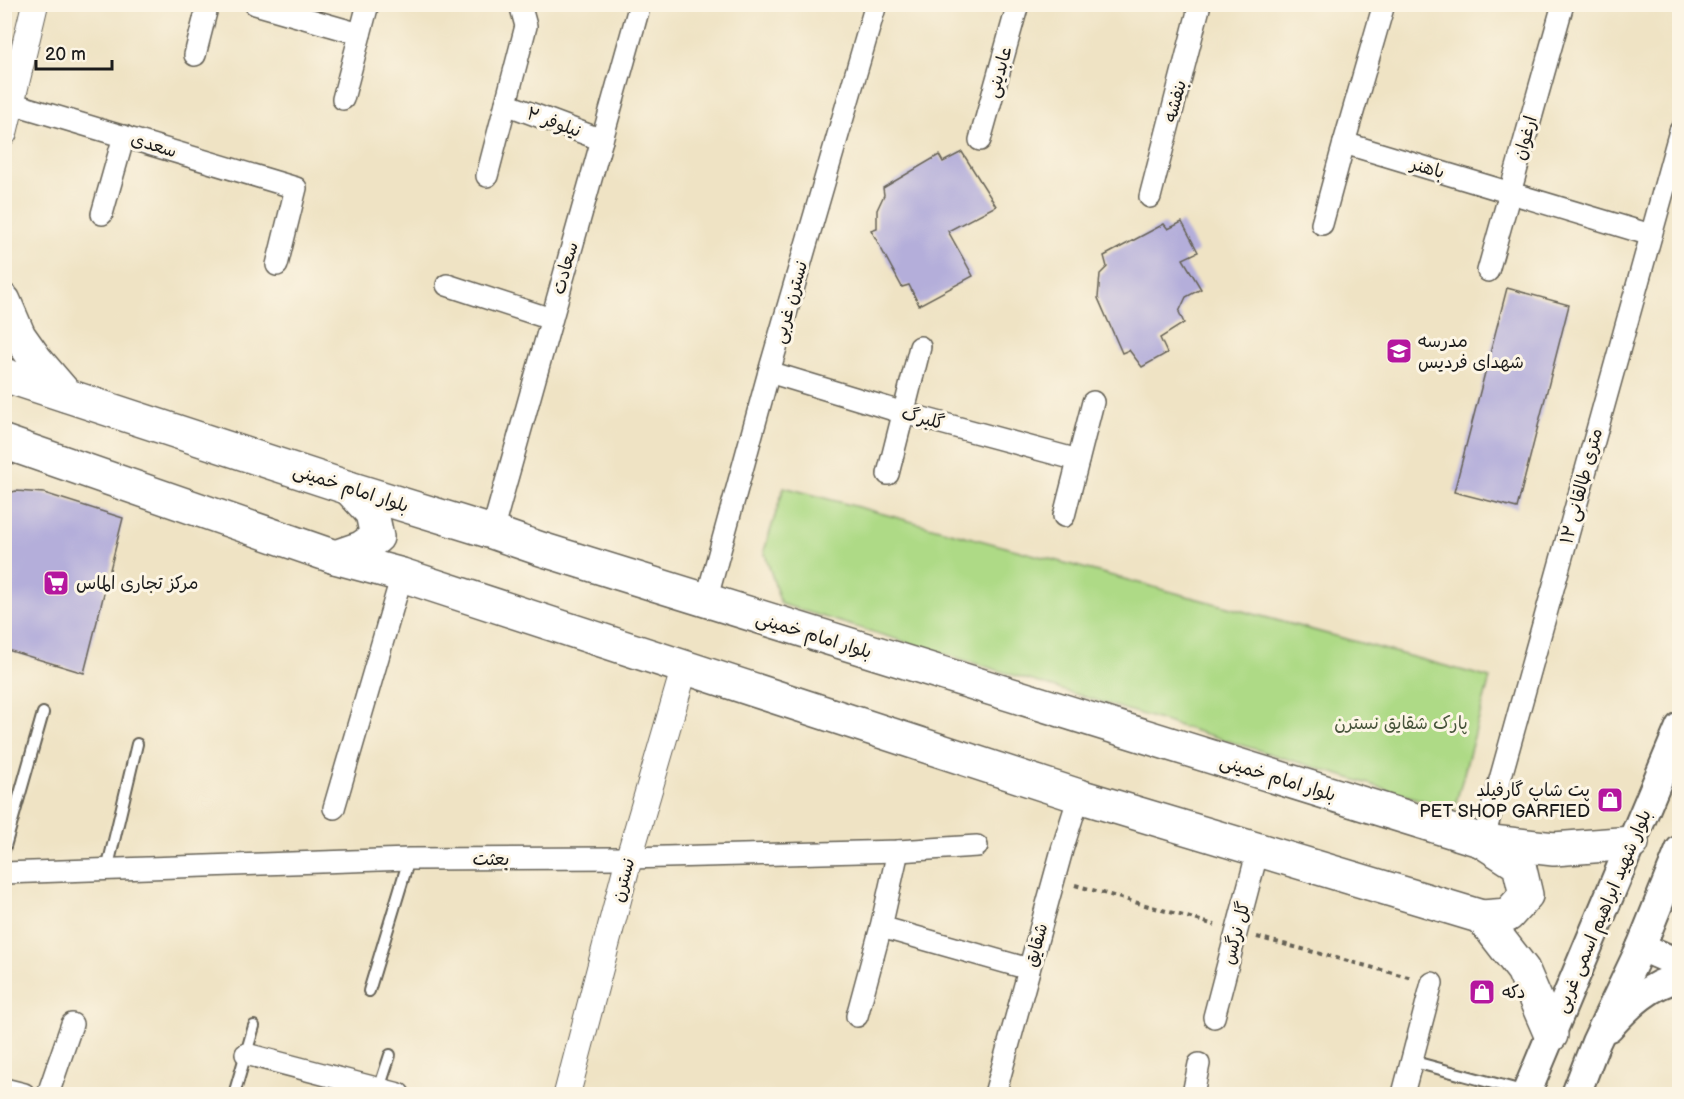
<svg xmlns="http://www.w3.org/2000/svg" width="1684" height="1099" font-family="'Balsamiq Sans','Playpen Sans Arabic',sans-serif">
  <style>
    .green { fill: #aeda86; stroke: #657b51; stroke-width: 1.5 }
    .building { fill: #b4aeda }
    .lines { fill: none; stroke-linecap: round; stroke-linejoin: round }
    .service-casing { stroke: #666257; stroke-width: 14 }
    .minor-casing { stroke: #666257; stroke-width: 24 }
    .tertiary-casing { stroke: #666257; stroke-width: 28 }
    .secondary-casing { stroke: #666257; stroke-width: 32 }
    .primary-casing { stroke: #666257; stroke-width: 36 }
    .path { stroke: #666257; stroke-width: 4; stroke-dasharray: 4.5 4.5; stroke-linecap: butt }
    .service { stroke: #fff; stroke-width: 10 }
    .minor { stroke: #fff; stroke-width: 21 }
    .tertiary { stroke: #fff; stroke-width: 26 }
    .secondary { stroke: #fff; stroke-width: 28 }
    .primary { stroke: #fff; stroke-width: 33 }
    .labels { text-anchor: middle; stroke-width: 6; stroke-linejoin: round; paint-order: stroke }
    .street-label { font-size: 18px; fill: #1c1c1c; stroke: #fcf5e5 }
    .poi-label { font-size: 18px; fill: #1c1c1c; stroke: #fcf5e5; text-anchor: start }
    .park-label { font-size: 18px; fill: #48553c; stroke: #fcf5e5 }
  </style>
  <rect width="100%" height="100%" fill="#fcf5e5"/>
  <filter id="ink" filterUnits="userSpaceOnUse"><feTurbulence type="fractalNoise" baseFrequency=".0167" numOctaves="2"/><feDisplacementMap in="SourceGraphic" scale="12" xChannelSelector="R" yChannelSelector="G"/><feConvolveMatrix kernelMatrix="1 2 1 2 8 2 1 2 1" color-interpolation-filters="sRGB"/></filter>
  <filter id="wash" filterUnits="userSpaceOnUse"><feTurbulence type="fractalNoise" baseFrequency=".008" numOctaves="4" result="noise"/><feDisplacementMap in="SourceGraphic" scale="24" xChannelSelector="R" yChannelSelector="G"/><feGaussianBlur stdDeviation="1.35" result="paint"/><feColorMatrix in="noise" values="0 0 0 0 0 0 0 0 0 0 0 0 0 0 0 0 0 1.4 0 .05"/><feComposite in="paint" operator="in"/></filter>
  <g filter="url(#wash)">
    <rect width="100%" height="100%" fill="#efe3c4"/>
    <!-- green -->
    <path class="green" d="M784,487L1490,678L1454,810L781,604L764,551Z"/>
    <g id="blocks">
      <!-- building -->
      <g class="building">
        <path d="M962,152L996,206L948,231L973,276L919,305L909,285L902,287L871,230L877,228V210L884,195L883,188L939,155L943,162Z"/>
        <path d="M1182,222L1198,252L1183,259L1201,289L1186,297L1179,312L1184,323L1160,338L1167,353L1142,367L1129,350L1122,353L1098,298L1100,274L1107,267L1104,256L1164,224L1168,229Z"/>
        <path d="M1507,288L1569,305L1517,508L1454,492Z"/>
        <path d="M16,491L44,493L123,518L84,673L4,649V494Z"/>
      </g>
    </g>
  </g>
  <g filter="url(#ink)">
    <use href="#blocks" fill-opacity="0" stroke="#666257" stroke-width="1.5"/>
    <g class="lines">
      <!-- service casing -->
      <g class="service-casing">
        <g id="service">
          <path d="M4,850L43,713"/>
          <path d="M107,870L137,744"/>
          <path d="M369,991L409,859"/>
          <path d="M1411,1061L1526,1092"/>
          <path d="M235,1091L254,1026"/>
          <path d="M378,1092L390,1055"/>
        </g>
      </g>
      <!-- minor casing -->
      <g class="minor-casing">
        <g id="minor">
          <path d="M255,4L360,34"/>
          <path d="M195,55L208,4"/>
          <path d="M343,99L368,4"/>
          <path d="M11,103L296,188L277,265"/>
          <path d="M506,104L602,140"/>
          <path d="M980,140L1018,4"/>
          <path d="M1344,143L1651,235"/>
          <path d="M487,176L526,26L520,4"/>
          <path d="M1150,197L1200,4"/>
          <path d="M102,214L124,136"/>
          <path d="M1322,224L1344,143L1384,4"/>
          <path d="M1488,271L1563,4"/>
          <path d="M447,285L551,319"/>
          <path d="M769,372L904,413L1078,460"/>
          <path d="M888,474L920,347"/>
          <path d="M1064,516L1093,402"/>
          <path d="M492,532L640,4"/>
          <path d="M706,601L769,372L876,4"/>
          <path d="M334,808L402,575"/>
          <path d="M1483,841L1680,131"/>
          <path d="M4,873L409,859L629,858L898,851L977,846"/>
          <path d="M881,927L1029,969"/>
          <path d="M857,1016L881,927L898,851"/>
          <path d="M1214,1017L1258,850"/>
          <path d="M246,1054L399,1094"/>
          <path d="M4,1089L24,1094"/>
          <path d="M48,1094L72,1024"/>
          <path d="M995,1094L1062,850L1079,796"/>
          <path d="M1193,1094L1199,1064"/>
          <path d="M1403,1094L1432,983"/>
        </g>
      </g>
      <!-- tertiary casing -->
      <g class="tertiary-casing">
        <g id="tertiary">
          <path d="M4,133L35,4"/>
          <path d="M567,1094L629,858L685,666"/>
        </g>
      </g>
      <!-- secondary casing -->
      <g class="secondary-casing">
        <g id="secondary">
          <path d="M1641,947L1680,964"/>
          <path d="M1609,1027C1628,1006 1651,983 1680,978"/>
          <path d="M1526,1094L1680,727"/>
          <path d="M1576,1094L1596,1042L1641,947L1680,850"/>
        </g>
      </g>
      <!-- primary casing -->
      <g class="primary-casing">
        <g id="primary">
          <path d="M4,301L19,336L36,360L66,395"/>
          <path d="M4,375L349,488L492,532L541,549L1483,841L1554,849L1632,843"/>
          <path d="M4,442L335,557L402,575L1079,796L1482,917L1523,970L1551,1035"/>
          <path d="M335,557L361,548L377,537L372,513L349,488"/>
          <path d="M1482,917L1508,915L1526,895L1519,865L1485,843"/>
        </g>
      </g>
      <!-- path -->
      <g class="path">
        <path d="M1075,885L1215,925"/>
        <path d="M1257,937L1412,978"/>
      </g>
      <!-- service -->
      <use href="#service" class="service"/>
      <!-- minor -->
      <use href="#minor" class="minor"/>
      <!-- tertiary -->
      <use href="#tertiary" class="tertiary"/>
      <!-- secondary -->
      <use href="#secondary" class="secondary"/>
      <!-- primary -->
      <use href="#primary" class="primary"/>
    </g>
  </g>
  <!-- icons -->
  <defs>
    <g id="school-square" transform="scale(1.35)"><rect x="-9" y="-9" width="18" height="18" rx="4" fill="#b5179e" stroke="#fcf5e5"/><path d="M0-5L7-2L0 1L-7-2ZM-4 1L0 2.5L4 1V4Q0 6-4 4Z" fill="#fff"/></g>
    <g id="supermarket-square" transform="scale(1.35)"><rect x="-9" y="-9" width="18" height="18" rx="4" fill="#b5179e" stroke="#fcf5e5"/><path d="M-6-5.5h2.5l.6 2H6L4.5 2H-2.5L-4.4-4H-6ZM-1.5 3.2a1.3 1.3 0 1 0 .1 0ZM3 3.2a1.3 1.3 0 1 0 .1 0Z" fill="#fff"/></g>
    <g id="shop-square" transform="scale(1.35)"><rect x="-9" y="-9" width="18" height="18" rx="4" fill="#b5179e" stroke="#fcf5e5"/><path d="M-5-2.5h2.3a2.7 3.5 0 0 1 5.4 0H5L5.5 6h-11ZM-1.5-2.5h3a1.5 2.3 0 0 0-3 0Z" fill="#fff"/></g>
  </defs>
  <g fill-rule="evenodd">
    <use href="#school-square" x="1399" y="351"/>
    <use href="#supermarket-square" x="56" y="583"/>
    <use href="#shop-square" x="1610" y="800"/>
    <use href="#shop-square" x="1482" y="992"/>
  </g>
  <g class="labels">
    <!-- street labels -->
    <g class="street-label">
      <text transform="translate(999 72) rotate(-74)" y="6">عابدینی</text>
      <text transform="translate(1175 101) rotate(-75)" y="6">بنفشه</text>
      <text transform="translate(554 122) rotate(20)" y="6">نیلوفر ۲</text>
      <text transform="translate(1525 138) rotate(-74)" y="6">ارغوان</text>
      <text transform="translate(154 145) rotate(17)" y="6">سعدی</text>
      <text transform="translate(1428 168) rotate(16)" y="6">باهنر</text>
      <text transform="translate(565 268) rotate(-74)" y="6">سعادت</text>
      <text transform="translate(790 302) rotate(-74)" y="6">نسترن غربی</text>
      <text transform="translate(923 418) rotate(15)" y="6">گلبرگ</text>
      <text transform="translate(1581 486) rotate(-75)" y="6">۱۲ متری طالقانی</text>
      <text transform="translate(351 488) rotate(18)" y="6">بلوار امام خمینی</text>
      <text transform="translate(814 635) rotate(17)" y="6">بلوار امام خمینی</text>
      <text transform="translate(1278 778) rotate(17)" y="6">بلوار امام خمینی</text>
      <text x="491" y="865">بعثت</text>
      <text transform="translate(623 880) rotate(-75)" y="6">نسترن</text>
      <text transform="translate(1603 911) rotate(-67)" y="6">بلوار شهید ابراهیم اسمی غربی</text>
      <text transform="translate(1236 933) rotate(-75)" y="6">گل نرگس</text>
      <text transform="translate(1036 945) rotate(-75)" y="6">شقایق</text>
    </g>
    <!-- poi labels -->
    <g class="poi-label">
      <text x="1418" y="347">مدرسه<tspan x="1418" dy="21">شهدای فردیس</tspan></text>
      <text x="76" y="589">مرکز تجاری الماس</text>
      <text x="1590" y="796" text-anchor="end">پت شاپ گارفیلد<tspan x="1590" dy="21">PET SHOP GARFIED</tspan></text>
      <text x="1502" y="998">دکه</text>
    </g>
    <!-- park labels -->
    <g class="park-label">
      <text x="1401" y="729">پارک شقایق نسترن</text>
    </g>
  </g>
  <!-- margin -->
  <rect width="1684" height="1099" fill="none" stroke="#fcf5e5" stroke-width="24"/>
  <!-- scale -->
  <path d="M36 60v9h76v-9" fill="none" stroke="#1c1c1c" stroke-width="3"/>
  <text x="45" y="60" font-size="18" fill="#1c1c1c" stroke="#fcf5e5" stroke-width="4.5" paint-order="stroke">20 m</text>
</svg>
